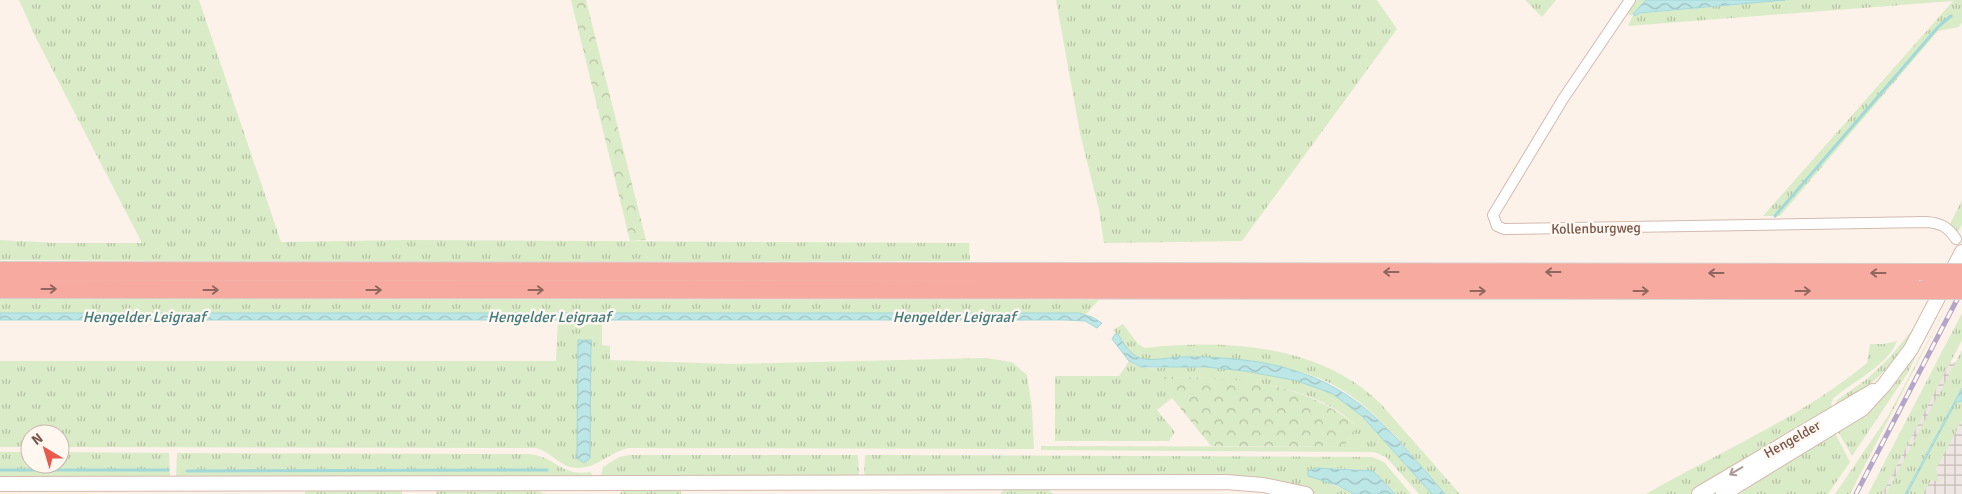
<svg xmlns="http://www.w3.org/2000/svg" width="1962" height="494" font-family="Signika,sans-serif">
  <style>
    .industrial { fill: url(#industrial-grid) }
    .grass { fill: url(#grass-tufts) }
    .forest { fill: url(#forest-crowns) }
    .water { fill: url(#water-waves); stroke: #a3d8d9 }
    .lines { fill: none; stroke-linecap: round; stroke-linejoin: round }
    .stream { stroke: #a3d8d9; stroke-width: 3 }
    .street-casing { stroke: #d2bbb1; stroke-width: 12 }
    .secondary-casing { stroke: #d5baae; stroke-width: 16 }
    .highway-casing { stroke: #d9d0cd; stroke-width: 20 }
    .street { stroke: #fff; stroke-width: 10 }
    .secondary { stroke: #fff; stroke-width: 14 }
    .highway { stroke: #f7aba0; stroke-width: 18 }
    .rail-casing { stroke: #b4a6c8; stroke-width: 5 }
    .rail { stroke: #fff7f0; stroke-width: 3; stroke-dasharray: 9; stroke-linecap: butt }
    .highway-bridge-casing { stroke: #d9d0cd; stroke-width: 20; stroke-linecap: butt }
    .highway-bridge { stroke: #f7aba0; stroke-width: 18 }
    .oneway { stroke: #91675d }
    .oneway2 { stroke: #ae9a94 }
    .labels { text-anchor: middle; stroke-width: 5; stroke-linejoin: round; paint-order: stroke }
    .street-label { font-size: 14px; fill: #78564c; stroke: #fff7f0 }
    .water-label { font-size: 15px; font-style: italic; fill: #3f7b7d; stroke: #fff7f0 }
  </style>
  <defs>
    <pattern id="industrial-grid" width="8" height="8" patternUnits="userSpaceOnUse" patternTransform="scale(1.25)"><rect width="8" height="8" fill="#eee6e2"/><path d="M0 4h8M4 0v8" fill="none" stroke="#c6bdb9"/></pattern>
    <pattern id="grass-tufts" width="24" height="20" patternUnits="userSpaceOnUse" patternTransform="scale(1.25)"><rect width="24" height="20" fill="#daebc7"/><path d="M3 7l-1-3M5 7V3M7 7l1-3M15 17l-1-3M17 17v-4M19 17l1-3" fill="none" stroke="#b6c1a4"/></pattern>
    <pattern id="forest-crowns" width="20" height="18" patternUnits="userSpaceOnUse" patternTransform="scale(1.25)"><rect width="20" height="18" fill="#daebc7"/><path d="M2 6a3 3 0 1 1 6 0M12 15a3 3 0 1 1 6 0" fill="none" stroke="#b6c1a4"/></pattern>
    <pattern id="water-waves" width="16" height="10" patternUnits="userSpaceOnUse" patternTransform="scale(1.25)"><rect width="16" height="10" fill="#bde7e7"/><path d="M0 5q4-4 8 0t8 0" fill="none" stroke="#9ebebd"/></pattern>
  </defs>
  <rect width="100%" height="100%" fill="#fdf2e9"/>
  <!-- industrial -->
  <path class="industrial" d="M1962,362V494H1879L1947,363Z"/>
  <!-- grass -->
  <g class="grass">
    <path d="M19,0H199L281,242L407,240L969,243L970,261L447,262L0,260V240L57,243H142L36,38Z"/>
    <path d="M1056,0H1377L1397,29L1242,241L1104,243L1099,210L1080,133Z"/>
    <path d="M1525,0H1556L1542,17Z"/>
    <path d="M1634,0H1646L1634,14L1785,0H1962V22L1959,27L1938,31L1780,216H1763L1953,1L1628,26L1633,15L1625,14Z"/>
    <path d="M1962,200V224L1958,232H1954L1949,226Z"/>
    <path d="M1930,298H1933L1899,357L1862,392L1835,407L1837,400L1867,379L1889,358L1913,329Z"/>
    <path d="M1944,298H1946L1907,374L1852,456L1837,430L1898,377L1912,359Z"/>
    <path d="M1951,298L1850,494H1835L1888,416Z"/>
    <path d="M0,299L1099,300L1086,314L0,313Z"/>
    <path d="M1962,313V340L1882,494H1868Z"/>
    <path d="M602,320V345L610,346V360L730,364L986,358L1012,362L1027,375L1032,408L1034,449L629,448C608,452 593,473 570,467C557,463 549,451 536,448L60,447V434H30V447H0V361H556L558,321Z"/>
    <path d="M1123,324L1138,344L1145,348C1225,339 1319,344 1380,403L1460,494H1445C1409,453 1373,401 1321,379C1281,362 1240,363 1199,357C1179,353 1152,366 1135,356C1125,350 1121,337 1113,330Z"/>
    <path d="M1897,341C1888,366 1851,382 1833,399L1831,403L1833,411L1767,448L1691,494H1646C1719,452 1802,417 1867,363L1870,344H1884Z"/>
    <path d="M1962,350V389L1958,397L1962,400V420L1936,469L1939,482L1931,480L1923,494H1886Z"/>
    <path d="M1129,361C1140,372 1159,367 1173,367C1226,367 1285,369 1333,394C1369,412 1405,464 1432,494H1419L1386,457L1374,452L1041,450V446L1343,447L1358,427C1309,379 1221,377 1156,377L1172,398L1157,410L1175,432L1169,441H1055V376H1119Z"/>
    <path d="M1834,431L1850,462L1828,494H1731Z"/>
    <path d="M0,452H30V464H60V452L169,453L170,477L0,478Z"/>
    <path d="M177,453L529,454C555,456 561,477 590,472L593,475L592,477H176Z"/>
    <path d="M630,455H858L859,477L605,479L601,475L603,467L619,457Z"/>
    <path d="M865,455L1372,457L1384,462L1411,494H1395C1372,465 1351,469 1317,468L1327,482L1354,494H1317L1304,489L864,478Z"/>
    <path d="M1004,489H1048L1053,494H1000Z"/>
    <path d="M681,490V494H619L623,491Z"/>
    <rect x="305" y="491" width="97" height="3"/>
    <path d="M436,491H537L545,494H436Z"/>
  </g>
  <!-- forest -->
  <g class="forest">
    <path d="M571,0H586L646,240L630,241Z"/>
    <path d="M1155,377C1227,377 1301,378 1358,427L1343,447L1211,446Z"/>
  </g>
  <!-- water -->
  <g class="water">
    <path d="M1646,0H1785L1639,13L1635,16L1633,14Z"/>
    <path d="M0,313H1079L1092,317L1102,323L1097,328L1085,321L1066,320H0Z"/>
    <path d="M1115,334H1118C1123,343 1130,355 1140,358C1152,362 1170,357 1182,357C1206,356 1245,359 1269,364C1357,382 1389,430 1445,494H1432L1362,416L1333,394L1298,381L1245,371L1206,367H1141L1129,361L1112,339Z"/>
    <path d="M578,340H591L590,458L584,463L577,458Z"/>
    <path d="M1962,388V401L1956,402L1907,494H1905Z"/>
    <path d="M1317,468L1373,471L1395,494H1354L1337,485L1308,476V471Z"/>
  </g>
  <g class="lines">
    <!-- stream -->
    <g class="stream">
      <path d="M1775,216L1939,26L1951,16"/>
      <path d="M0,470H168"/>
      <path d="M187,471L547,470"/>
    </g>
    <!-- street casing -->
    <g class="street-casing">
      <path id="street" d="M1630,0L1563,99L1493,215L1497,226L1504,229L1926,222C1941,223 1948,227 1956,239"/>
    </g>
    <!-- secondary casing -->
    <g class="secondary-casing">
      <g id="secondary">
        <path d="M0,484L1226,482L1263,485L1306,494"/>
        <path d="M1699,494L1873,391"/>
        <path d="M1723,494L1862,409L1884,385L1911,349L1962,252"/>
      </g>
    </g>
    <!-- highway casing -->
    <g class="highway-casing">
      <g id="highway">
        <path d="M0,271L1927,273"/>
        <path d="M0,289L1919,290"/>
      </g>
    </g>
    <!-- street -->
    <use href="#street" class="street"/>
    <!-- secondary -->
    <use href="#secondary" class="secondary"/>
    <!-- highway -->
    <use href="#highway" class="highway"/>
    <!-- rail casing -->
    <g class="rail-casing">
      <path id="rail" d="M1856,494L1962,290"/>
    </g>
    <!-- rail -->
    <use href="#rail" class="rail"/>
    <!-- highway-bridge casing -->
    <g class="highway-bridge-casing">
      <g id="highway-bridge">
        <path d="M1927,273H1962"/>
        <path d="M1919,290H1962"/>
      </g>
    </g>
    <!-- highway-bridge -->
    <use href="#highway-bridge" class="highway-bridge"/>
  </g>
  <!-- one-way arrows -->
  <defs><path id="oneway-shaft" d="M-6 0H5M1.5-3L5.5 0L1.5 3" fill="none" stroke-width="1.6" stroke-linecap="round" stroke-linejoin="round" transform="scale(1.25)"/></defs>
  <g class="oneway">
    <use href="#oneway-shaft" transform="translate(1391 272) rotate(-180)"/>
    <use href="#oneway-shaft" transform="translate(1553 272) rotate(-180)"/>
    <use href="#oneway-shaft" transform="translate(1716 273) rotate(-180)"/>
    <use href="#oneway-shaft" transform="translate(1878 273) rotate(-180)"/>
    <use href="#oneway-shaft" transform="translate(49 289)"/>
    <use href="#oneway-shaft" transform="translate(211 290)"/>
    <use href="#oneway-shaft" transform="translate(374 290)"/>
    <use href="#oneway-shaft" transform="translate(536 290)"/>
    <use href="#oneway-shaft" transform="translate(1478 291)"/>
    <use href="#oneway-shaft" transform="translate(1641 291)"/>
    <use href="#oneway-shaft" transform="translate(1803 291)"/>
  </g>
  <use class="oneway2" href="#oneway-shaft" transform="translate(1736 471) rotate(149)"/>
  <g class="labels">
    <!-- street labels -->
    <g class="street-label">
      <text transform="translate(1596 228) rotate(-1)" y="5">Kollenburgweg</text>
      <text transform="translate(1792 439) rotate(-29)" y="5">Hengelder</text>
    </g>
    <!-- water labels -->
    <g class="water-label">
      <text x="144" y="322">Hengelder Leigraaf</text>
      <text x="549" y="322">Hengelder Leigraaf</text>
      <text x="954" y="322">Hengelder Leigraaf</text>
    </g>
  </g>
  <!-- north arrow -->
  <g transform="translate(45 449) rotate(322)"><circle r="24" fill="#fff7f0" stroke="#c9b7ae"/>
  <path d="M0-4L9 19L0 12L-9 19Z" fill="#e75b4e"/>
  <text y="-8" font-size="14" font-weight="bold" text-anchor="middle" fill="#78564c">N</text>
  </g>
</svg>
